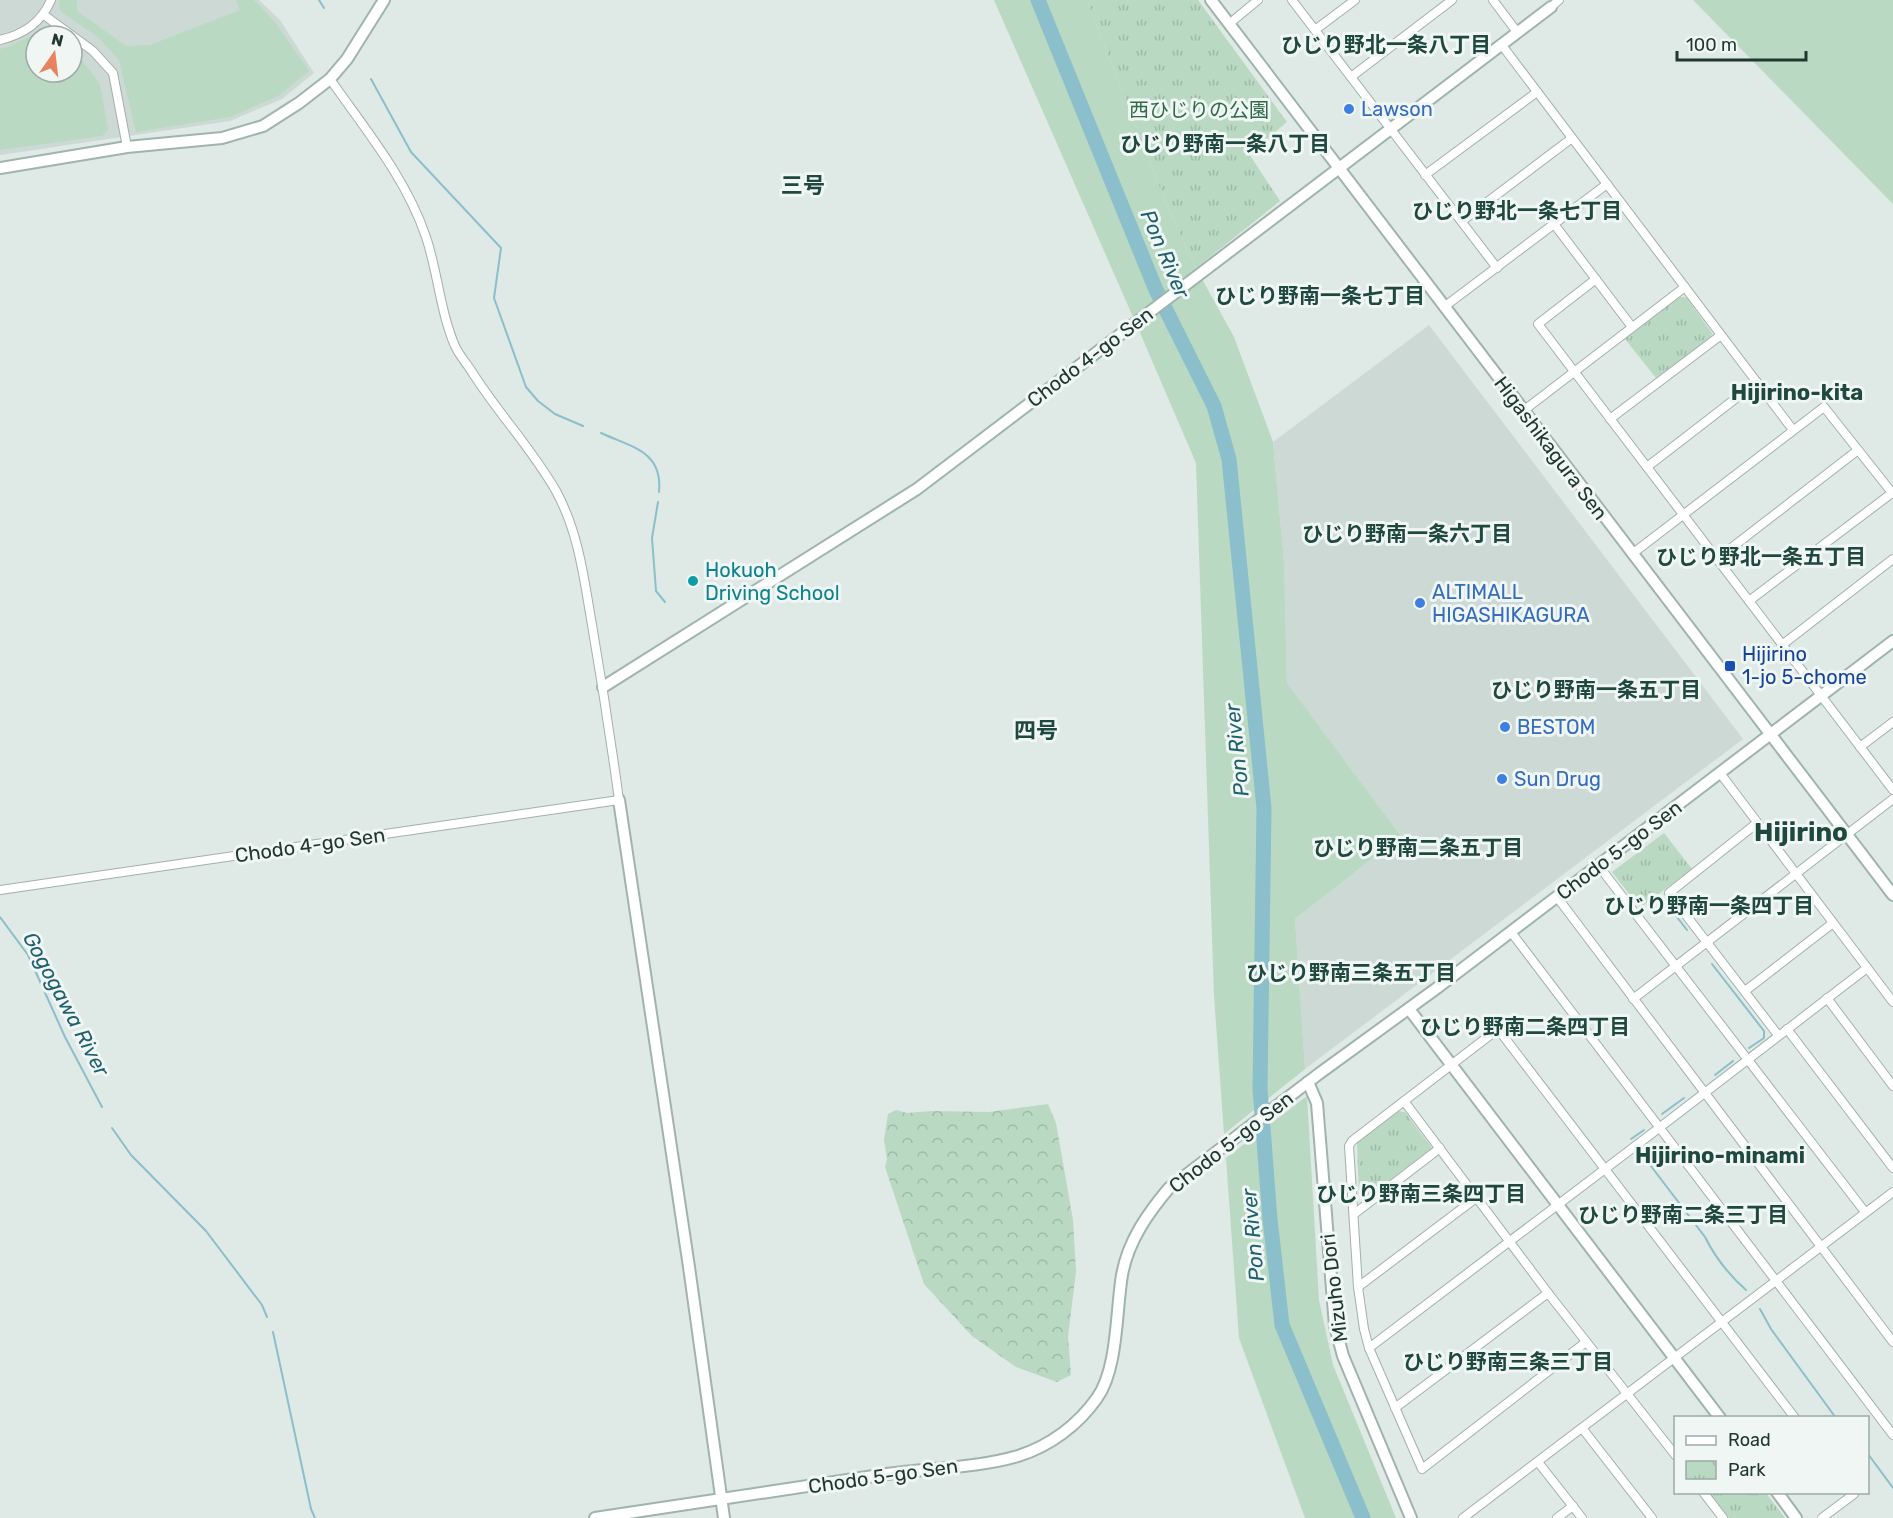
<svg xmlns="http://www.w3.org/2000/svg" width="1893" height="1518" font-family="Rubik,'Noto Sans JP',sans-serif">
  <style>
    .built { fill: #cdd9d4; fill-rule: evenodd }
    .green { fill: #b9d9c2 }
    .forest { fill: url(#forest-crowns) }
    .park { fill: url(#park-tufts) }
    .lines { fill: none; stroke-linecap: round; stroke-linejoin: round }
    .stream { stroke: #8abfcb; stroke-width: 2 }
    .river { stroke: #8abfcb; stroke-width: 15 }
    .street-casing { stroke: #a2b0ac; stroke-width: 10 }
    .secondary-casing { stroke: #9fb4ad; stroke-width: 14 }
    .street { stroke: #fff; stroke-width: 8 }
    .secondary { stroke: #fff; stroke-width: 10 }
    .shop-dot { fill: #3f7fe0; stroke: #eff6f3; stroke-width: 2 }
    .culture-dot { fill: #0f9aa8; stroke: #eff6f3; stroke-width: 2 }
    .transit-dot { fill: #1a4fb4; stroke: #eff6f3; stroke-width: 2 }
    .labels { text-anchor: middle; stroke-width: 6; stroke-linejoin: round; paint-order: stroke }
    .shop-label { font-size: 20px; fill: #366cbe; stroke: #eff6f3; text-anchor: start }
    .park-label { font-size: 20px; fill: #2f6b48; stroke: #eff6f3 }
    .street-label { font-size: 20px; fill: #213832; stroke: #eff6f3 }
    .culture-label { font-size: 20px; fill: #0d838f; stroke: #eff6f3; text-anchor: start }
    .transit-label { font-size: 20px; fill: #164399; stroke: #eff6f3; text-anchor: start }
    .neighbourhood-label { font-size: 21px; font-weight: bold; fill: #1f483f; stroke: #eff6f3 }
    .water-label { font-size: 21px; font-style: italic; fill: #20606f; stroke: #eff6f3 }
    .quarter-label { font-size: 22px; font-weight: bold; fill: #1f483f; stroke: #eff6f3 }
    .district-label { font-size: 26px; font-weight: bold; fill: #1f483f; stroke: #eff6f3 }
  </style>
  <defs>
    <pattern id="forest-crowns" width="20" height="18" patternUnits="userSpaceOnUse" patternTransform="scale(1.5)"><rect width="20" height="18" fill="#b9d9c2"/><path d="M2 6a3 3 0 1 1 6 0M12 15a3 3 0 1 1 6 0" fill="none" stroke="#9fbba7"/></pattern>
    <pattern id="park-tufts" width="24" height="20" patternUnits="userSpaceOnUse" patternTransform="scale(1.5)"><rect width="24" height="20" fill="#b9d9c2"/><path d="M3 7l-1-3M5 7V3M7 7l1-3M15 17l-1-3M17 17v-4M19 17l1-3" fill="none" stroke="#9fbba7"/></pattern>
  </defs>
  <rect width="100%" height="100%" fill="#dfe9e5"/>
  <!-- built -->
  <g class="built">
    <path d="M0,0H259L280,20L314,73L282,99L230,121L0,155ZM36,36H72V72H36Z"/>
    <path d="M1429,325L1743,739L1305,1069L1295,919L1401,836L1287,683L1284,562L1273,442Z"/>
  </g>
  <!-- green -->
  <g class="green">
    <path d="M59,0H77V11L126,46L150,45L240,10L236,0H254L274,21L309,71L278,96L230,117L136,132L119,60L98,37L60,11Z"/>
    <path d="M994,0H1087L1167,206L1196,268L1133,317Z"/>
    <path d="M1693,0H1893V204Z"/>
    <path d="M45,29L56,36H36V72H72V47L100,84L108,130L102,136L0,150V49L10,46Z"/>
    <path d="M1202,279L1234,337L1273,442L1284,562L1287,683L1401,836L1295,919L1305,1069L1224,1134L1214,995L1196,463L1138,328Z"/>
    <path d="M1307,1096L1319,1300L1333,1365L1396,1518H1305L1239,1338L1226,1158Z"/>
  </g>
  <!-- forest -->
  <path class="forest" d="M1048,1104L1056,1123L1073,1220L1076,1271L1068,1337L1071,1375L1057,1382L1016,1367L972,1336L924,1284L885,1167L887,1159L884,1140L888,1114L896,1110L907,1113L932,1111L989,1112Z"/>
  <!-- park -->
  <g class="park">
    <path d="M1087,0H1198L1287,122L1249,154L1280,201L1196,268L1167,206Z"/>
    <path d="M1680,297H1686L1712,333L1711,337L1656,378L1625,339Z"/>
    <path d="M1664,833L1692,869L1640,908L1612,872Z"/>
    <path d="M1397,1111L1405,1112L1432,1148L1365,1199L1359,1196L1357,1143Z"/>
    <path d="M1716,1492L1766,1493L1785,1518H1729L1711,1496Z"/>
  </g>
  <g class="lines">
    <!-- stream -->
    <g class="stream">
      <path d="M319,0L324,8"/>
      <path d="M371,79L411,152L501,248L494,298L526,387L538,401L555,414L583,426"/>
      <path d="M601,433C631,447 663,451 659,492"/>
      <path d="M658,502L652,538L656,591L665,602"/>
      <path d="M1666,903L1687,930"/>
      <path d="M0,917L28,955L65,1037L102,1107"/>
      <path d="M1712,964L1764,1031V1038L1749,1048"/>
      <path d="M1715,1075L1733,1061"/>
      <path d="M1662,1114L1684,1098"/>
      <path d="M112,1128L131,1155L206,1231L262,1305L267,1317"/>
      <path d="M1631,1139L1644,1130"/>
      <path d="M1641,1153L1705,1237C1715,1257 1729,1275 1746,1290"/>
      <path d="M1760,1309L1771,1329L1836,1418"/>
      <path d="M273,1332L311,1509L315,1518"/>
      <path d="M1868,1454L1893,1488"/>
    </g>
    <!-- river -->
    <path class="river" d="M1038,0L1156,290L1214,406L1229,459L1264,808L1260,1089L1270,1219L1282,1325L1363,1518"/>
    <!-- street casing -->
    <g class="street-casing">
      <g id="street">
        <path d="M1292,0L1497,268"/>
        <path d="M1493,0L1517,32"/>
        <path d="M1551,7L1559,0"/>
        <path d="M44,15L93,51L113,73L127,147"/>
        <path d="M1229,24L1258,0"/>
        <path d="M1315,30L1355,0"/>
        <path d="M0,40C24,34 41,23 51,0"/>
        <path d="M1501,44L1793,430"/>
        <path d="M1351,77L1452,0"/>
        <path d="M1425,175L1537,92"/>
        <path d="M1462,221L1572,138"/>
        <path d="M1554,224L1632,327"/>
        <path d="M1596,279L1538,324L1893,790"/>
        <path d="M1444,307L1607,184"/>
        <path d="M1523,411L1685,287"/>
        <path d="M1610,419L1721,335"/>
        <path d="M1647,467L1757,382"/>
        <path d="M1632,554L1824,407L1893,494"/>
        <path d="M1717,559L1858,450"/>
        <path d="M1749,601L1892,493"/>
        <path d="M1782,645L1893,559"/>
        <path d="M1860,747L1893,722"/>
        <path d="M1720,773L1893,1002"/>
        <path d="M1757,823L1669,893L1778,1035"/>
        <path d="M1598,865L1865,1212"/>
        <path d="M0,890L619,800C611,741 602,683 592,625C584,579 579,533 556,491C532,449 498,413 472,372C467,364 459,355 455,346C440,311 438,273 426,237C406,178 365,129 330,79"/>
        <path d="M1557,897L1893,1342"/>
        <path d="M1511,932L1893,1435"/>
        <path d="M1745,991L1833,923"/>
        <path d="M1827,998L1893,1086"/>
        <path d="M1633,999L1893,799"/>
        <path d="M1787,1029L1893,1168"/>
        <path d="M1404,1101L1548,1293L1676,1456"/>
        <path d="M1354,1214L1440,1148"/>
        <path d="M1358,1287L1476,1198"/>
        <path d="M1586,1342L1422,1469L1369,1348L1364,1329L1358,1287L1349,1146L1352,1141L1498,1029L1795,1418"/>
        <path d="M1369,1348L1659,1128L1867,968"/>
        <path d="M1395,1408L1548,1293"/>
        <path d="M1582,1428L1652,1518"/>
        <path d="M1538,1462L1582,1518"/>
        <path d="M1703,1492L1723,1518"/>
        <path d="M1463,1518L1893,1192"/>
        <path d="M1557,1518L1573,1506"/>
        <path d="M1822,1518L1854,1494L1853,1492"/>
      </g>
    </g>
    <!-- secondary casing -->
    <g class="secondary-casing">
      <g id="secondary">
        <path d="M1211,0L1893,895"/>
        <path d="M0,168L127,147L222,138L263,126L299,103L330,79L347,59L384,0"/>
        <path d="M603,687L917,489L1551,7"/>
        <path d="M619,800L689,1267L724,1518"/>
        <path d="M1409,1009L1720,1418"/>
        <path d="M1308,1082L1317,1103L1335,1326L1343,1356L1411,1518"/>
        <path d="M1777,1492L1796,1518"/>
        <path d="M595,1518C693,1503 790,1488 887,1474C929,1468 977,1468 1018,1456C1050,1446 1078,1425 1097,1398C1118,1369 1116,1310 1122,1275C1128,1241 1148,1213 1169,1188L1320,1073L1437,988L1893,641"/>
      </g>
    </g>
    <!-- street -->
    <use href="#street" class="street"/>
    <!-- secondary -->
    <use href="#secondary" class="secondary"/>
  </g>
  <!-- markers -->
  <g class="shop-dot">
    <circle cx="1349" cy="109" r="6"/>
    <circle cx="1420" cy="603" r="6"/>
    <circle cx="1505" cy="727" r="6"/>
    <circle cx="1502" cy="779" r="6"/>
  </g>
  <circle class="culture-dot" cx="693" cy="581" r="6"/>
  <rect class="transit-dot" x="1724" y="660" width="12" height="12" rx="3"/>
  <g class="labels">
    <!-- shop labels -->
    <g class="shop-label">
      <text x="1361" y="116">Lawson</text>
      <text x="1432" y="599">ALTIMALL<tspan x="1432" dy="23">HIGASHIKAGURA</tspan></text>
      <text x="1517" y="734">BESTOM</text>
      <text x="1514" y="786">Sun Drug</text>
    </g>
    <!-- park labels -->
    <g class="park-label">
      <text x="1199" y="117">西ひじりの公園</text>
    </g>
    <!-- street labels -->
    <g class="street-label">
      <text transform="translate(1090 357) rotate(-37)" y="7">Chodo 4-go Sen</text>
      <text transform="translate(1551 448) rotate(53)" y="7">Higashikagura Sen</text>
      <text transform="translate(310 845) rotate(-8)" y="7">Chodo 4-go Sen</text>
      <text transform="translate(1619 850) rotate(-37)" y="7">Chodo 5-go Sen</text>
      <text transform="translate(1231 1142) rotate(-38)" y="7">Chodo 5-go Sen</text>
      <text transform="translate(1334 1288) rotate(-97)" y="7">Mizuho Dori</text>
      <text transform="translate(883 1476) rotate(-8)" y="7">Chodo 5-go Sen</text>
    </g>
    <!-- culture labels -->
    <g class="culture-label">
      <text x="705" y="577">Hokuoh<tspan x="705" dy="23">Driving School</tspan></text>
    </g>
    <!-- transit labels -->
    <g class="transit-label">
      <text x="1742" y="661">Hijirino<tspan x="1742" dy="23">1-jo 5-chome</tspan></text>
    </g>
    <!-- neighbourhood labels -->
    <g class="neighbourhood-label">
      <text x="1386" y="52">ひじり野北一条八丁目</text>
      <text x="1225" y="151">ひじり野南一条八丁目</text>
      <text x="1517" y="218">ひじり野北一条七丁目</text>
      <text x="1320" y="303">ひじり野南一条七丁目</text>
      <text x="1407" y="541">ひじり野南一条六丁目</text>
      <text x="1761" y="564">ひじり野北一条五丁目</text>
      <text x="1596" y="697">ひじり野南一条五丁目</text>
      <text x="1418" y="855">ひじり野南二条五丁目</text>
      <text x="1709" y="913">ひじり野南一条四丁目</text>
      <text x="1351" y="980">ひじり野南三条五丁目</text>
      <text x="1525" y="1034">ひじり野南二条四丁目</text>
      <text x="1421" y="1201">ひじり野南三条四丁目</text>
      <text x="1683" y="1222">ひじり野南二条三丁目</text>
      <text x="1508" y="1369">ひじり野南三条三丁目</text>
    </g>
    <!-- water labels -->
    <g class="water-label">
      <text transform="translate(1165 254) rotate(67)" y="7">Pon River</text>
      <text transform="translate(1237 750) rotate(-96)" y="7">Pon River</text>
      <text transform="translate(66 1004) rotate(62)" y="7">Gogogawa River</text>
      <text transform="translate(1253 1235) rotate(-95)" y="7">Pon River</text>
    </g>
    <!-- quarter labels -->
    <g class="quarter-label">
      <text x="803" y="193">三号</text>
      <text x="1797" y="400">Hijirino-kita</text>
      <text x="1036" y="738">四号</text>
      <text x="1720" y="1163">Hijirino-minami</text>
    </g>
    <!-- district labels -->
    <g class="district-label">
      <text x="1801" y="841">Hijirino</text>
    </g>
  </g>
  <!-- legend -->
  <rect x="1674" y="1416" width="195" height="78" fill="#eff6f3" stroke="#9daaa6" stroke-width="1.5"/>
  <rect x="1686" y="1436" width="30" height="9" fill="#ffffff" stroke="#9daaa6" stroke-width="1.5"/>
  <text x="1728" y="1446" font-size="18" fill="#213832">Road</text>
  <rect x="1686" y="1461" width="30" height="18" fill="url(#park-tufts)" stroke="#9daaa6" stroke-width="1.5"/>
  <text x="1728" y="1476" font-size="18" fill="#213832">Park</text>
  <!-- north arrow -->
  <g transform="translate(54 54) rotate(14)"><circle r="28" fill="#eff6f3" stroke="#9daaa6" stroke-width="1.5"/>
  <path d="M0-4.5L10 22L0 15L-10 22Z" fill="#e7835f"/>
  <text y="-9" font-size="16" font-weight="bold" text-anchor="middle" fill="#213832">N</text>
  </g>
  <!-- scale -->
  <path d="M1677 51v9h129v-9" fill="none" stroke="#213832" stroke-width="3"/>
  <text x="1686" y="51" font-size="18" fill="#213832" stroke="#eff6f3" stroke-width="4.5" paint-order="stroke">100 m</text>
</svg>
